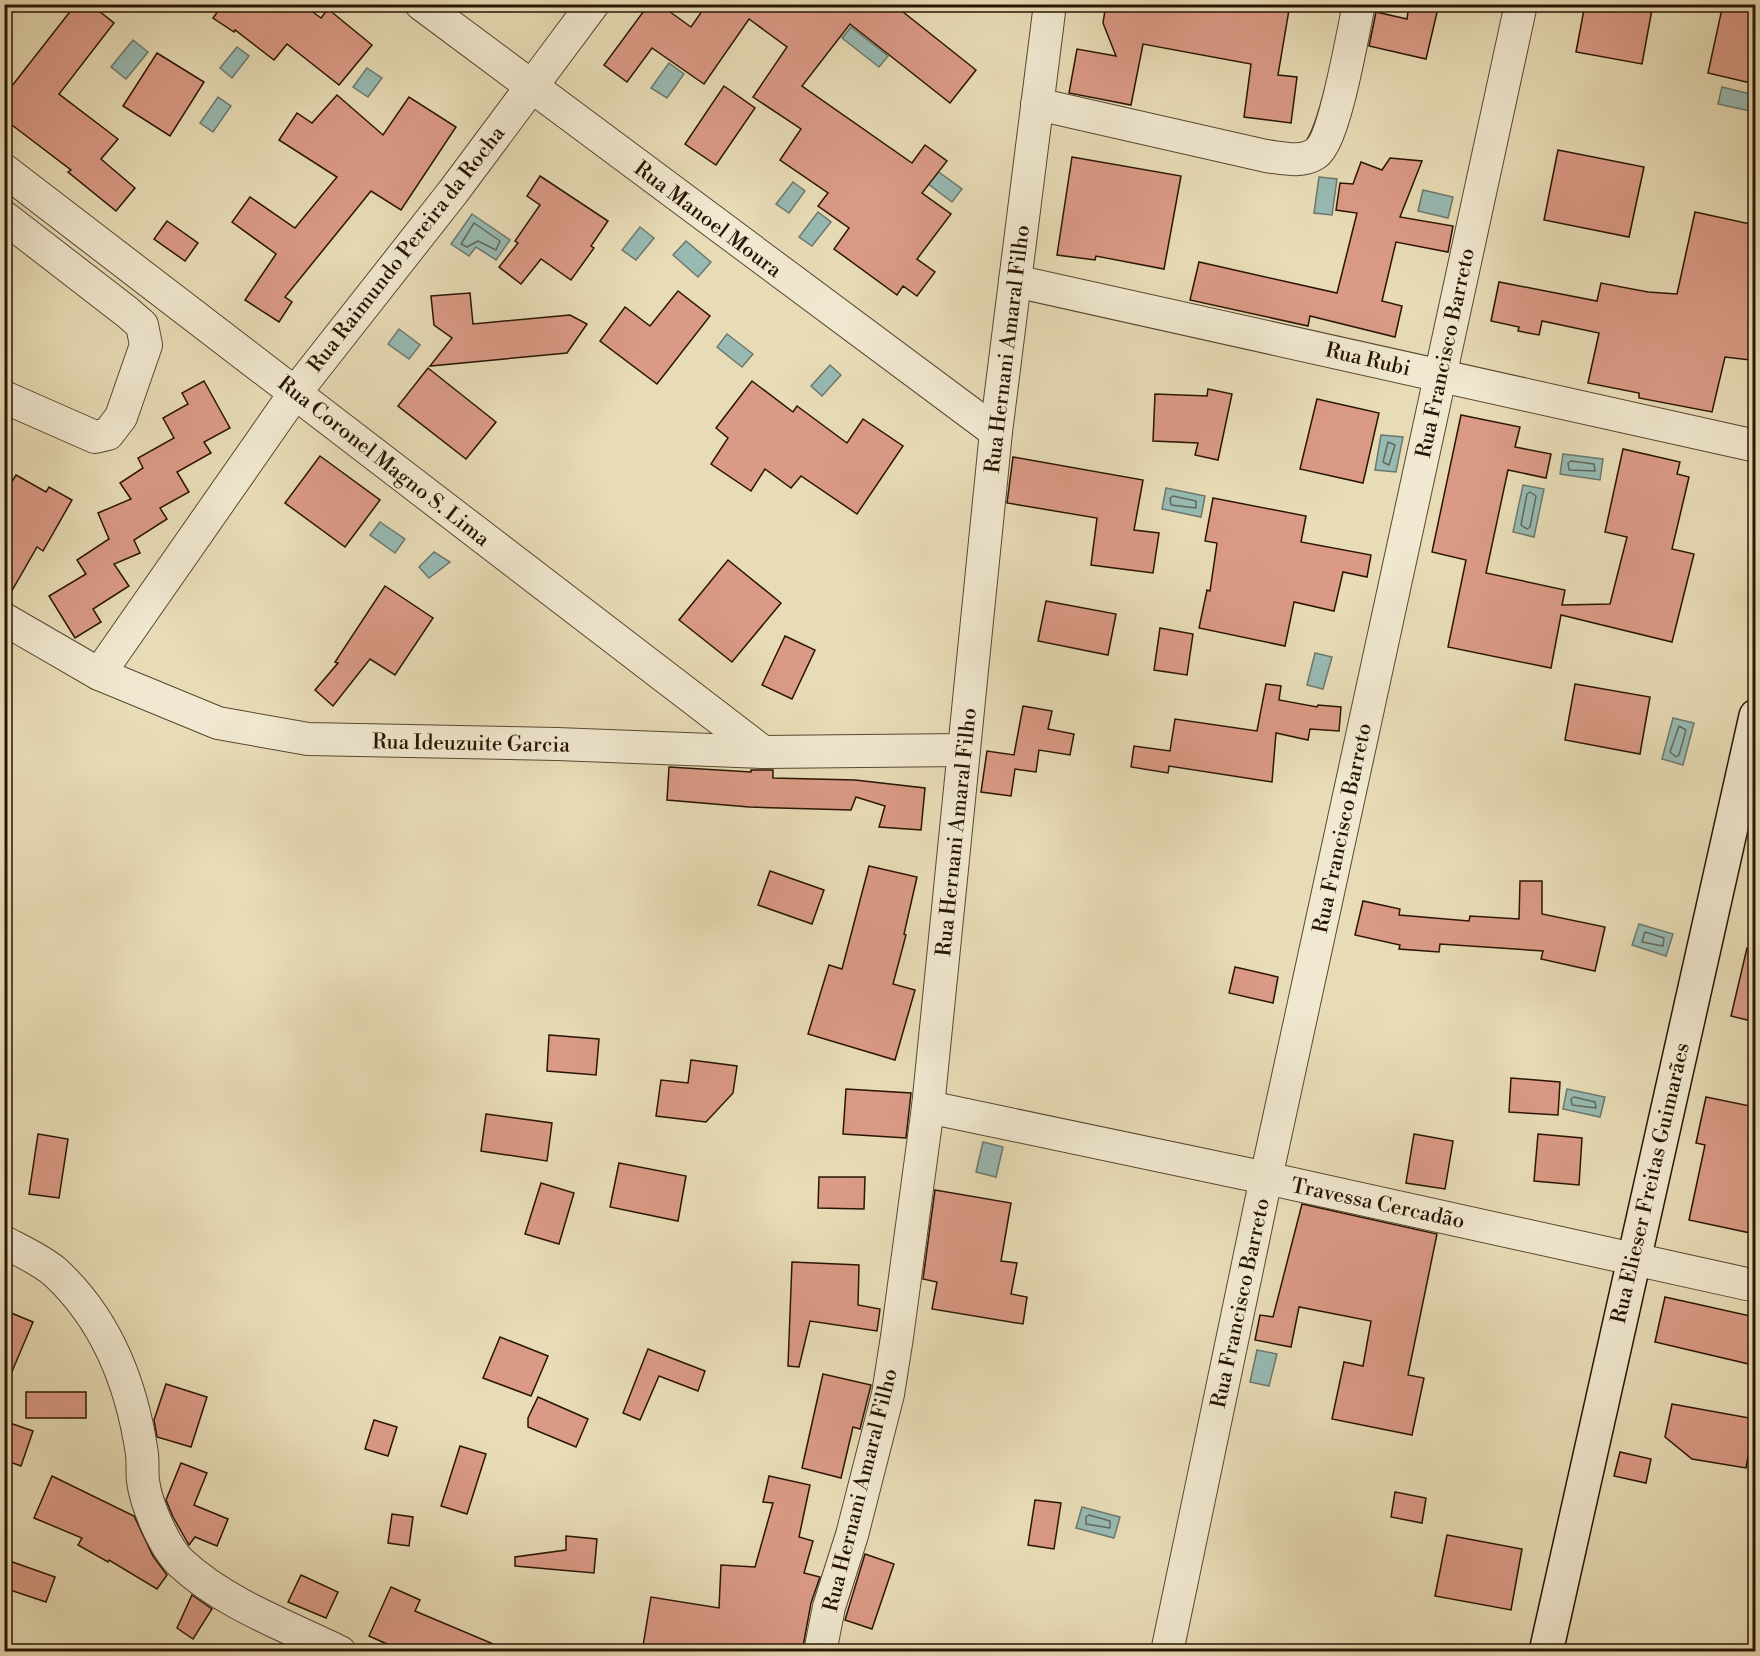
<svg xmlns="http://www.w3.org/2000/svg" width="1760" height="1656" font-family="'Libre Bodoni',serif">
  <style>
    .water { fill: #98bab3; stroke: #6c786d; stroke-width: 1.5 }
    .lines { fill: none; stroke-linecap: round; stroke-linejoin: round }
    .shore { stroke: #60685b; stroke-width: 1.5 }
    .building { fill: #db9a86; stroke: #291503; stroke-width: 1.5 }
    .street-casing { stroke: #594730; stroke-width: 34 }
    .secondary-casing { stroke: #291503; stroke-width: 36 }
    .street { stroke: #f0e8d0; stroke-width: 32 }
    .secondary { stroke: #f0e8d0; stroke-width: 33 }
    .labels { text-anchor: middle; stroke-width: 4.5; stroke-linejoin: round; paint-order: stroke }
    .street-label { font-size: 21px; fill: #291503; stroke: #f0e8d0 }
  </style>
  <rect width="100%" height="100%" fill="#e8dcb6"/>
  <filter id="stains"><feTurbulence type="fractalNoise" baseFrequency=".00333" numOctaves="4"/><feColorMatrix values="0 0 0 0 .2 0 0 0 0 .09 0 0 0 0 .02 0 0 0 .5 -.17"/></filter>
  <radialGradient id="worn" r=".72"><stop offset=".6" stop-color="#630" stop-opacity="0"/><stop offset="1" stop-color="#630" stop-opacity=".3"/></radialGradient>
  <!-- water -->
  <g class="water">
    <path d="M851,27L888,56L879,67L842,38Z"/>
    <path d="M133,40L148,52L126,79L111,67Z"/>
    <path d="M237,47L249,56L232,78L220,68Z"/>
    <path d="M669,63L684,74L667,98L651,88Z"/>
    <path d="M367,68L382,78L368,97L353,87Z"/>
    <path d="M1722,87L1755,95V112L1718,104Z"/>
    <path d="M218,97L231,106L213,132L200,123Z"/>
    <path d="M936,170L962,189L952,202L927,183Z"/>
    <path d="M1319,177L1337,179L1332,215L1314,213Z"/>
    <path d="M793,182L805,191L789,213L776,204Z"/>
    <path d="M1423,190L1453,197L1448,218L1418,211Z"/>
    <path d="M818,212L831,222L812,246L799,237Z"/>
    <path d="M472,214L510,240L496,260L476,247L469,256L451,244Z"/>
    <path d="M640,227L654,238L636,260L622,250Z"/>
    <path d="M686,241L711,262L698,277L673,255Z"/>
    <path d="M399,329L420,345L409,359L388,344Z"/>
    <path d="M727,334L753,354L742,367L717,347Z"/>
    <path d="M830,365L841,375L822,396L811,386Z"/>
    <path d="M1381,435L1403,437L1396,472L1375,470Z"/>
    <path d="M1563,454L1603,459L1600,480L1560,474Z"/>
    <path d="M1523,485L1544,489L1534,537L1513,532Z"/>
    <path d="M1166,488L1205,496L1201,517L1162,509Z"/>
    <path d="M380,522L405,539L395,553L370,535Z"/>
    <path d="M434,552L450,562L429,578L419,567Z"/>
    <path d="M1315,653L1332,657L1323,689L1307,685Z"/>
    <path d="M1673,718L1694,723L1683,765L1662,759Z"/>
    <path d="M1639,924L1673,934L1666,956L1632,945Z"/>
    <path d="M1567,1089L1605,1097L1600,1117L1563,1109Z"/>
    <path d="M983,1142L1003,1147L996,1177L976,1172Z"/>
    <path d="M1257,1350L1277,1354L1269,1386L1250,1382Z"/>
    <path d="M1082,1507L1120,1517L1114,1538L1076,1528Z"/>
  </g>
  <g class="lines">
    <!-- shore -->
    <g class="shore">
      <path d="M474,223L500,241L496,250L478,241L467,247L461,244Z"/>
      <path d="M1388,442L1395,445L1389,465L1383,462Z"/>
      <path d="M1571,461L1594,464L1595,471L1569,470L1568,463Z"/>
      <path d="M1530,492L1536,496L1530,527L1527,529L1521,525L1527,494Z"/>
      <path d="M1173,496L1196,501V508L1171,505L1170,498Z"/>
      <path d="M1679,726L1686,730L1679,755L1676,757L1670,752Z"/>
      <path d="M1645,932L1664,938L1663,946L1642,942Z"/>
      <path d="M1574,1097L1595,1102L1596,1108L1572,1105L1571,1099Z"/>
      <path d="M1089,1515L1110,1521V1528L1086,1524V1517Z"/>
    </g>
  </g>
  <!-- building -->
  <g class="building">
    <path d="M76,4H90L114,23L59,94L118,139L101,159L135,188L116,211L68,172L71,170L4,119V96Z"/>
    <path d="M223,4H302L321,18L328,9L372,45L339,85L287,44L274,60L235,30L234,32L213,18Z"/>
    <path d="M649,4H659L691,27L707,4H893L976,70L950,103L850,24L802,86L912,163L925,145L947,161L922,193L951,214L917,259L935,272L917,296L903,286L897,295L834,249L849,228L818,206L828,193L780,160L801,129L753,97L787,47L749,19L704,84L652,48L627,82L604,65Z"/>
    <path d="M1106,4H1290L1278,75L1297,77L1291,123L1244,117L1251,64L1143,44L1131,105L1069,93L1077,49L1116,56L1103,23Z"/>
    <path d="M1409,4H1439L1426,59L1369,46L1376,12L1407,19Z"/>
    <path d="M1585,4H1653L1642,64L1576,52Z"/>
    <path d="M1723,4L1755,10V84L1708,73Z"/>
    <path d="M157,53L204,82L170,136L123,106Z"/>
    <path d="M724,86L755,108L716,165L685,144Z"/>
    <path d="M337,95L383,135L409,97L456,127L401,210L371,191L285,297L292,302L279,322L245,300L276,254L232,222L250,197L295,228L337,177L279,140L297,113L312,123Z"/>
    <path d="M1558,150L1644,167L1629,237L1544,220Z"/>
    <path d="M1072,157L1181,176L1164,269L1096,256L1095,260L1057,255Z"/>
    <path d="M1390,158L1422,161L1400,217L1453,226L1448,252L1396,242L1382,301L1402,306L1395,337L1310,316L1308,326L1190,300L1199,262L1337,293L1357,213L1336,210L1340,183L1353,184L1361,162L1382,170Z"/>
    <path d="M540,176L608,221L591,246L594,248L571,280L541,259L521,284L499,267L518,243L515,241L540,205L527,196Z"/>
    <path d="M1695,212L1755,225V275L1750,298L1755,299V345L1750,360L1725,357L1712,412L1639,398V393L1588,383L1599,333L1542,321L1539,335L1518,331L1519,327L1491,321L1499,282L1597,301L1601,283L1648,292L1677,294Z"/>
    <path d="M167,221L198,243L185,261L154,239Z"/>
    <path d="M678,291L710,316L657,384L600,341L625,307L650,326Z"/>
    <path d="M470,293L473,324L570,315L587,324L567,353L430,366L452,338L434,325L431,296Z"/>
    <path d="M428,368L496,422L466,459L398,406Z"/>
    <path d="M204,381L230,428L204,442L211,453L177,472L189,492L160,508L167,519L134,540L140,553L114,564L129,586L93,609L101,622L75,638L49,596L86,574L77,560L109,539L98,513L131,499L120,483L143,468L138,458L174,438L163,418L188,404L182,393Z"/>
    <path d="M752,381L793,412L797,406L847,443L863,419L903,446L857,514L801,476L791,488L765,469L751,491L711,464L728,438L716,428Z"/>
    <path d="M1208,389L1232,394L1218,460L1195,455L1198,443L1153,441L1155,394L1207,396Z"/>
    <path d="M1317,399L1379,413L1363,483L1300,469Z"/>
    <path d="M1461,415L1520,427L1515,447L1551,454L1546,478L1508,470L1486,573L1565,590L1562,605L1610,604L1627,537L1605,532L1623,449L1680,462L1677,474L1689,477L1672,549L1694,554L1672,642L1561,615L1551,668L1448,647L1466,560L1432,552Z"/>
    <path d="M320,456L380,500L345,547L285,503Z"/>
    <path d="M1013,457L1143,480L1134,530L1159,533L1153,573L1091,565L1097,518L1007,503Z"/>
    <path d="M16,475L46,492L49,487L72,500L43,551L37,547L6,601L4,494Z"/>
    <path d="M1213,498L1306,516L1301,542L1371,555L1367,577L1343,572L1334,611L1294,602L1285,646L1199,628L1207,590L1210,591L1217,543L1205,541Z"/>
    <path d="M728,560L781,603L732,662L679,620Z"/>
    <path d="M385,586L433,618L395,675L370,659L333,706L315,690L338,663L335,662Z"/>
    <path d="M1046,601L1116,614L1108,655L1038,641Z"/>
    <path d="M1160,628L1193,634L1187,675L1154,670Z"/>
    <path d="M785,636L815,650L792,699L762,685Z"/>
    <path d="M1266,684L1281,686L1279,700L1317,707L1318,705L1341,707L1339,731L1310,729L1308,740L1276,733L1272,782L1169,766L1168,773L1131,767L1134,746L1170,751L1175,719L1257,731Z"/>
    <path d="M1575,684L1650,697L1640,754L1565,740Z"/>
    <path d="M1023,706L1052,711L1048,729L1074,734L1070,755L1039,750L1036,772L1015,769L1011,796L981,792L987,751L1014,755Z"/>
    <path d="M669,767L751,772V770H773V778L855,780L925,788L921,830L879,827L885,806L856,797L851,810L749,807L667,800Z"/>
    <path d="M869,866L917,877L904,934L906,935L893,984L915,990L895,1060L808,1034L829,965L842,969Z"/>
    <path d="M770,871L824,890L812,924L758,905Z"/>
    <path d="M1520,881H1542V914L1605,927L1595,971L1541,959L1543,951L1440,944L1439,952L1399,949L1400,945L1355,935L1363,901L1400,909L1399,915L1469,921L1470,916L1519,919Z"/>
    <path d="M1747,948L1755,949V1022L1731,1016Z"/>
    <path d="M1235,967L1278,977L1273,1003L1229,993Z"/>
    <path d="M549,1035L599,1039L596,1075L547,1071Z"/>
    <path d="M691,1060L737,1066L733,1093L706,1122L656,1116L661,1080L688,1083Z"/>
    <path d="M1511,1078L1560,1082L1558,1115L1509,1112Z"/>
    <path d="M846,1089L911,1093L906,1138L843,1134Z"/>
    <path d="M1706,1097L1755,1107V1234L1689,1220L1705,1145L1696,1143Z"/>
    <path d="M486,1114L552,1123L547,1161L481,1151Z"/>
    <path d="M38,1134L68,1139L59,1198L29,1194Z"/>
    <path d="M1414,1134L1453,1141L1445,1189L1406,1183Z"/>
    <path d="M1538,1134L1582,1138L1579,1185L1534,1181Z"/>
    <path d="M619,1163L686,1176L678,1221L610,1207Z"/>
    <path d="M819,1177H865L864,1209L818,1208Z"/>
    <path d="M541,1183L574,1193L559,1244L525,1234Z"/>
    <path d="M935,1190L1011,1203L1001,1261L1017,1263L1011,1294L1027,1297L1023,1324L932,1309L937,1282L923,1279Z"/>
    <path d="M1302,1204L1437,1234L1408,1375L1424,1378L1412,1435L1332,1419L1344,1362L1363,1366L1371,1321L1299,1307L1291,1347L1255,1340L1260,1315L1273,1317Z"/>
    <path d="M792,1262L859,1265L858,1305L880,1309L877,1331L810,1321L799,1367L788,1366Z"/>
    <path d="M1665,1297L1755,1317V1351L1753,1365L1655,1342Z"/>
    <path d="M4,1310L33,1322L5,1388H4Z"/>
    <path d="M500,1337L548,1356L531,1396L483,1378Z"/>
    <path d="M648,1349L705,1371L698,1391L659,1376L640,1420L623,1413Z"/>
    <path d="M823,1374L871,1385L860,1429L853,1427L841,1478L802,1468Z"/>
    <path d="M166,1384L207,1397L191,1447L157,1437L154,1420Z"/>
    <rect x="26" y="1392" width="60" height="26"/>
    <path d="M538,1397L588,1419L576,1447L528,1427V1418Z"/>
    <path d="M1672,1404L1755,1419L1746,1468L1692,1459L1665,1437Z"/>
    <path d="M374,1420L397,1427L388,1456L365,1449Z"/>
    <path d="M4,1421L33,1431L21,1466L4,1460Z"/>
    <path d="M460,1446L486,1454L467,1514L441,1506Z"/>
    <path d="M1620,1452L1651,1459L1646,1483L1614,1476Z"/>
    <path d="M181,1463L207,1473L194,1505L228,1519L217,1546L195,1537L189,1545L173,1517L166,1500Z"/>
    <path d="M52,1476L134,1516L153,1556L167,1575L157,1589L109,1560L108,1562L78,1545L82,1538L34,1518Z"/>
    <path d="M769,1476L810,1485L799,1537L813,1541L804,1573L820,1577L811,1603L802,1652H642L651,1597L719,1608L721,1565L755,1567L773,1503L763,1502Z"/>
    <path d="M1395,1492L1426,1498L1422,1523L1391,1517Z"/>
    <path d="M1035,1500L1061,1503L1054,1549L1028,1545Z"/>
    <path d="M392,1514L413,1517L409,1546L388,1543Z"/>
    <path d="M1447,1535L1522,1549L1511,1610L1435,1596Z"/>
    <path d="M566,1536L597,1539L594,1573L515,1566V1557L566,1550Z"/>
    <path d="M865,1554L894,1564L872,1629L845,1620Z"/>
    <path d="M4,1559L55,1577L46,1602L4,1588Z"/>
    <path d="M301,1575L338,1592L326,1618L288,1602Z"/>
    <path d="M391,1587L420,1600L415,1611L510,1651L405,1652L369,1636Z"/>
    <path d="M192,1595L212,1609L193,1639L177,1628Z"/>
  </g>
  <g class="lines">
    <!-- street casing -->
    <g class="street-casing">
      <g id="street">
        <path d="M421,4L996,432"/>
        <path d="M1037,104L1266,156C1283,158 1301,163 1315,154C1335,142 1353,31 1359,4"/>
        <path d="M4,170L763,752"/>
        <path d="M4,217L127,312L142,325L146,345L121,417L108,434L95,437L4,397"/>
        <path d="M1015,281L1756,446"/>
        <path d="M4,619L99,674L218,723L308,739L557,744L763,752L964,750"/>
        <path d="M99,674L295,393L453,192L593,4"/>
        <path d="M928,1107L1266,1178L1756,1286"/>
        <path d="M4,1242C21,1251 41,1260 55,1272C107,1320 132,1385 142,1454C143,1463 142,1472 143,1481C146,1504 164,1547 181,1563C225,1604 287,1626 340,1652"/>
        <path d="M820,1652L829,1607L852,1535L888,1394L897,1337L928,1107L996,432L1050,4"/>
        <path d="M1167,1652L1266,1178L1521,4"/>
      </g>
    </g>
    <!-- secondary casing -->
    <g class="secondary-casing">
      <path id="secondary" d="M1546,1652L1756,716"/>
    </g>
    <!-- street -->
    <use href="#street" class="street"/>
    <!-- secondary -->
    <use href="#secondary" class="secondary"/>
  </g>
  <g class="labels">
    <!-- street labels -->
    <g class="street-label">
      <text transform="translate(708 219) rotate(37)" y="7">Rua Manoel Moura</text>
      <text transform="translate(406 249) rotate(-52)" y="7">Rua Raimundo Pereira da Rocha</text>
      <text transform="translate(1007 349) rotate(-83)" y="7">Rua Hernani Amaral Filho</text>
      <text transform="translate(1445 353) rotate(-78)" y="7">Rua Francisco Barreto</text>
      <text transform="translate(1368 359) rotate(13)" y="7">Rua Rubi</text>
      <text transform="translate(384 461) rotate(38)" y="7">Rua Coronel Magno S. Lima</text>
      <text transform="translate(471 743) rotate(1)" y="7">Rua Ideuzuite Garcia</text>
      <text transform="translate(1342 828) rotate(-78)" y="7">Rua Francisco Barreto</text>
      <text transform="translate(956 832) rotate(-84)" y="7">Rua Hernani Amaral Filho</text>
      <text transform="translate(1650 1183) rotate(-77)" y="7">Rua Elieser Freitas Guimarães</text>
      <text transform="translate(1378 1203) rotate(12)" y="7">Travessa Cercadão</text>
      <text transform="translate(1240 1303) rotate(-78)" y="7">Rua Francisco Barreto</text>
      <text transform="translate(860 1490) rotate(-76)" y="7">Rua Hernani Amaral Filho</text>
    </g>
  </g>
  <!-- margin -->
  <rect width="1760" height="1656" fill="none" stroke="#e8dcb6" stroke-width="24"/>
  <rect x="6" y="6" width="1748" height="1644" fill="none" stroke="#291503" stroke-width="3"/>
  <rect x="12" y="12" width="1736" height="1632" fill="none" stroke="#291503" stroke-width="1.5"/>
  <rect width="100%" height="100%" filter="url(#stains)"/>
  <rect width="100%" height="100%" fill="url(#worn)"/>
</svg>
